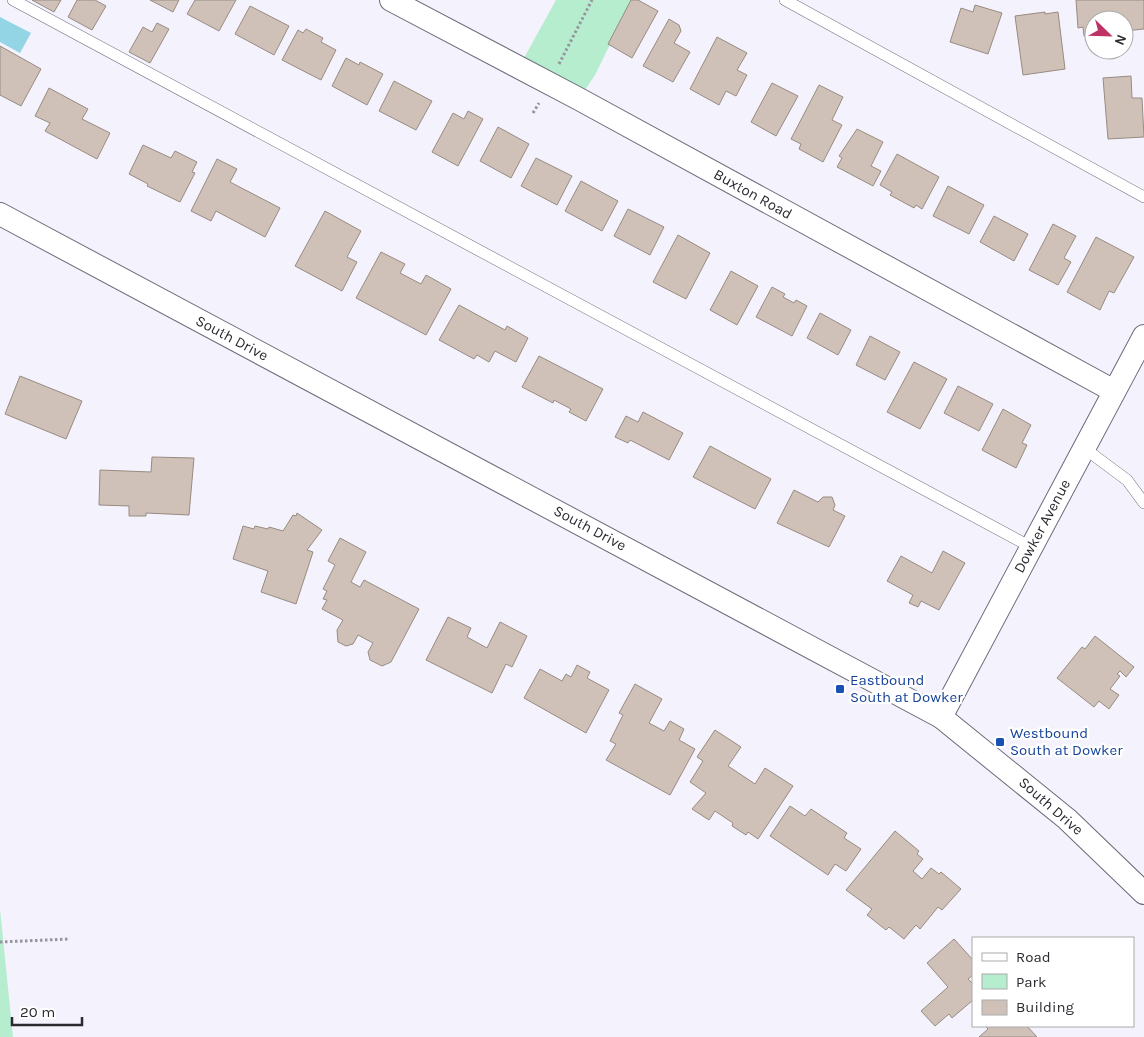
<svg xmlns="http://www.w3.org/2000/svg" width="1144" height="1037" font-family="Karla,sans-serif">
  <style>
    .green { fill: #b6edcf }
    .water { fill: #93d5e5 }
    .building { fill: #cfc1b7; stroke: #988b82 }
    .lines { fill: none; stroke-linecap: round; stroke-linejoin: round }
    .lane-casing { stroke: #6c6a78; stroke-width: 12 }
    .street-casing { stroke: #6c6a78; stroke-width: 24 }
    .path { stroke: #96959d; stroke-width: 3; stroke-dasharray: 2.5 2.5; stroke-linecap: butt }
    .lane { stroke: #fff; stroke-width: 11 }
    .street { stroke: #fff; stroke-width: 22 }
    .transit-dot { fill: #1a4fb4; stroke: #fff; stroke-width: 2 }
    .labels { text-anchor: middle; stroke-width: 4.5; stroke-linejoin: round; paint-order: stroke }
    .street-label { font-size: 15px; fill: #2b2a30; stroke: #fff }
    .transit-label { font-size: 15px; fill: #164399; stroke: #fff; text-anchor: start }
  </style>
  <rect width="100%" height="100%" fill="#f4f3fd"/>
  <!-- green -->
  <g class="green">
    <path d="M556,0H632L595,75L579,99L519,67Z"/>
    <path d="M0,909L13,1037H0Z"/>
  </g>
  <!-- water -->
  <path class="water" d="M0,17L31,33L20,53L0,42Z"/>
  <!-- building -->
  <g class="building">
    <path d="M32,0H61L54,12Z"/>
    <path d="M77,0H95L106,6L92,30L68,17Z"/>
    <path d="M150,0H179L173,12Z"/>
    <path d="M195,0H236L219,31L187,14Z"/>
    <path d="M631,0H638L658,11L632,58L608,44Z"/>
    <path d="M1076,0H1144V29L1124,31V20H1094V35L1084,36L1083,27L1078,28Z"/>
    <path d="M975,5L1002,13L988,54L950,42L961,8L973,12Z"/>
    <path d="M250,6L289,26L274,55L235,34Z"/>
    <path d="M1045,12V14L1058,12L1065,69L1023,75L1015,16Z"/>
    <path d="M669,19L679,25L681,31L674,43L690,52L673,82L643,66Z"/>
    <path d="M157,23L169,29L150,63L129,52L143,27L152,32Z"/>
    <path d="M306,29L323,38L321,42L336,50L321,80L282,60L298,30L303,33Z"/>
    <path d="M717,37L747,53L737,70L747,75L736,96L726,91L719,105L690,89Z"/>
    <path d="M0,46L41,69L21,106L0,95Z"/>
    <path d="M346,58L359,65L360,62L383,74L367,105L332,86Z"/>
    <path d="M1131,76L1132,98H1142L1144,137L1108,139L1103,78Z"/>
    <path d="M394,81L432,101L416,130L379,111Z"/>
    <path d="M772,83L798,96L776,136L751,122Z"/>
    <path d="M819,85L843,97L832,120L842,125L823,162L799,149L801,144L791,139Z"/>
    <path d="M49,88L88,109L82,119L110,133L97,159L45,131L50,123L35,116Z"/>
    <path d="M468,111L483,119L458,166L432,152L453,113L464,119Z"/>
    <path d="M498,127L529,144L511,178L480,161Z"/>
    <path d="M857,129L883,142L871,166L881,171L873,186L837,167L842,158L839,156Z"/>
    <path d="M143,145L171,158L175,151L197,162L192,172L195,173L180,202L147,186L148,184L129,174Z"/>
    <path d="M897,154L939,177L922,209L916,205L914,208L890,195L892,192L880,185Z"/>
    <path d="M536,158L572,176L557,205L521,186Z"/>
    <path d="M217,159L237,169L230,182L280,208L265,237L216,211L211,221L191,211Z"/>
    <path d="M581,181L618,201L602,231L565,211Z"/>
    <path d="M948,186L984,205L969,234L933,216Z"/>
    <path d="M628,209L664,227L650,255L614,236Z"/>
    <path d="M325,211L361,231L347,257L357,262L342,291L295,266Z"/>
    <path d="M994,216L1028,234L1014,261L980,242Z"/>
    <path d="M1053,224L1076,236L1064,258L1071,262L1058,285L1029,270Z"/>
    <path d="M678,235L710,253L686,299L653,282Z"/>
    <path d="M1096,237L1134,257L1114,293L1109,291L1100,310L1067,292Z"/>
    <path d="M381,252L405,264L400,273L421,284L426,275L451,289L426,335L356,298Z"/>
    <path d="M731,271L758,286L737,325L710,310Z"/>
    <path d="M772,287L785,294L783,297L794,303L796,300L807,306L792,336L756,317Z"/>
    <path d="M459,305L505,330L507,326L528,338L516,362L495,351L489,362L477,355L474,359L439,340Z"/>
    <path d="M820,313L851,330L838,355L807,338Z"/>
    <path d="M870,336L900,352L885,380L856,365Z"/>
    <path d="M539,356L603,389L586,421L569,412L571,409L554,400L553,403L522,387Z"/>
    <path d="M914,362L947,379L920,429L887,412Z"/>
    <path d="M20,376L82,401L66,439L5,414Z"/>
    <path d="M958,386L993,404L979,431L944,413Z"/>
    <path d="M1003,409L1031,425L1022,443L1027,445L1016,468L982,450Z"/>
    <path d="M643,412L683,433L669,460L630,440L628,443L615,437L626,416L638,422Z"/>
    <path d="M710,446L771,479L755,509L693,477Z"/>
    <path d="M152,457L194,458L189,515L146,513V516H129V506L99,505L100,470L151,472Z"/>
    <path d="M794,490L818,502L823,497H832L835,505L833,510L845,516L829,547L777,523Z"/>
    <path d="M297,513L322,530L307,550L313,552L296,604L261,592L268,571L233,559L243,526L254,529L255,526L268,529L269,527L283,531L293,515L296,516Z"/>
    <path d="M340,538L366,552L351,582L360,587L364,580L419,609L391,662L382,666L370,660L368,652L373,643L358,635L353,644L346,646L338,642L337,630L343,620L322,609L327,600L323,599L327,591L323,589L335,565L328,561Z"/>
    <path d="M943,551L965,563L939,610L921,601L918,607L909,603L913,595L887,581L901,556L932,573Z"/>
    <path d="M448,617L471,628L467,637L487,648L500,622L527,636L512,667L506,664L492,693L426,660Z"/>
    <path d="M1095,636L1134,667L1126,677L1120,671L1117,674L1120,676L1110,689L1119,695L1109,709L1099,701L1094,707L1057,678L1082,647L1085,649Z"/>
    <path d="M577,665L590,672L587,678L609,690L586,733L524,698L540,669L562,681L566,674L571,677Z"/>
    <path d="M635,684L662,699L649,723L664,731L670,721L684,729L679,740L695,749L670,795L606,760L616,744L610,741L623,715L619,713Z"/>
    <path d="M715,730L741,747L728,766L755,784L765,768L793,786L758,839L748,832L746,835L732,826L733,823L715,811L709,820L692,809L706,793L690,782L703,761L697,757Z"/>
    <path d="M790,806L805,816L811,809L847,833L844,838L861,849L846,871L835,864L828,875L770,836Z"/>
    <path d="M895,831L919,851L917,854L923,859L913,871L922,879L931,868L939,874L941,872L961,889L942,910L938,907L920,929L916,925L904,939L889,927L886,930L867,915L872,909L846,890Z"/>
    <path d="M954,939L973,960V975L968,979L973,984V1000L952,1018L949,1014L935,1026L921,1011L948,987L927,963Z"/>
    <path d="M985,1026H1027L1037,1037H979L988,1029Z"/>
  </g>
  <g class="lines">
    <!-- lane casing -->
    <g class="lane-casing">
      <g id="lane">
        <path d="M13,0L1031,547"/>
        <path d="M785,0L1144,197"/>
        <path d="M1084,448L1127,480L1144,503"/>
      </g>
    </g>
    <!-- street casing -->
    <g class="street-casing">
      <g id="street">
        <path d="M391,0L579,99L1114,391"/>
        <path d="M0,214L941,717L1067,819L1144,893"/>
        <path d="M941,717L1144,336"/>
      </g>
    </g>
    <!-- path -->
    <g class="path">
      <path d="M559,64L592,0"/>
      <path d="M533,113L539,103"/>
      <path d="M0,942L70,939"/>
    </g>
    <!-- lane -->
    <use href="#lane" class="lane"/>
    <!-- street -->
    <use href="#street" class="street"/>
  </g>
  <!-- markers -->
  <g class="transit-dot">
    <rect x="835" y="684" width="10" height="10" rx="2.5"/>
    <rect x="995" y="737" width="10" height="10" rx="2.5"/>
  </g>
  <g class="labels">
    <!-- street labels -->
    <g class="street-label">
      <text transform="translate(753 194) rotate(29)" y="5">Buxton Road</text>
      <text transform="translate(232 338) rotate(28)" y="5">South Drive</text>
      <text transform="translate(1042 526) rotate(-62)" y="5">Dowker Avenue</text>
      <text transform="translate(590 528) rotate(28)" y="5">South Drive</text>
      <text transform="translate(1051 806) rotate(41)" y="5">South Drive</text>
    </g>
    <!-- transit labels -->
    <g class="transit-label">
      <text x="850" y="685">Eastbound<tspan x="850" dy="17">South at Dowker</tspan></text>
      <text x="1010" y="738">Westbound<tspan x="1010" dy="17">South at Dowker</tspan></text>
    </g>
  </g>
  <!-- legend -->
  <rect x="972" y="937" width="162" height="90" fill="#ffffff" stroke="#aaaaac"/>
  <rect x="982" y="953" width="25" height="8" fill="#ffffff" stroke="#aaaaac"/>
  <text x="1016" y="962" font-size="15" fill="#2b2a30">Road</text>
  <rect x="982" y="974" width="25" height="15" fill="#b6edcf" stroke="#aaaaac"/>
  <text x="1016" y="987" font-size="15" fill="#2b2a30">Park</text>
  <rect x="982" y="1000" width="25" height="15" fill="#cfc1b7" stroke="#aaaaac"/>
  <text x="1016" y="1012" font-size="15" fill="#2b2a30">Building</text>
  <!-- north arrow -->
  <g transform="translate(1109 35) rotate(113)"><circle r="24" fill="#ffffff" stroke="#aaaaac"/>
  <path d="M0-4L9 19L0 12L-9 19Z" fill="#bf3265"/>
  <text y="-8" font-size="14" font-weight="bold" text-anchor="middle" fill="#2b2a30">N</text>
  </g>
  <!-- scale -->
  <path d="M12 1017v8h70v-8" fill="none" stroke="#2b2a30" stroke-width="2.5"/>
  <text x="20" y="1017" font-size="15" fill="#2b2a30" stroke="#ffffff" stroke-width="4" paint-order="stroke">20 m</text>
</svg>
